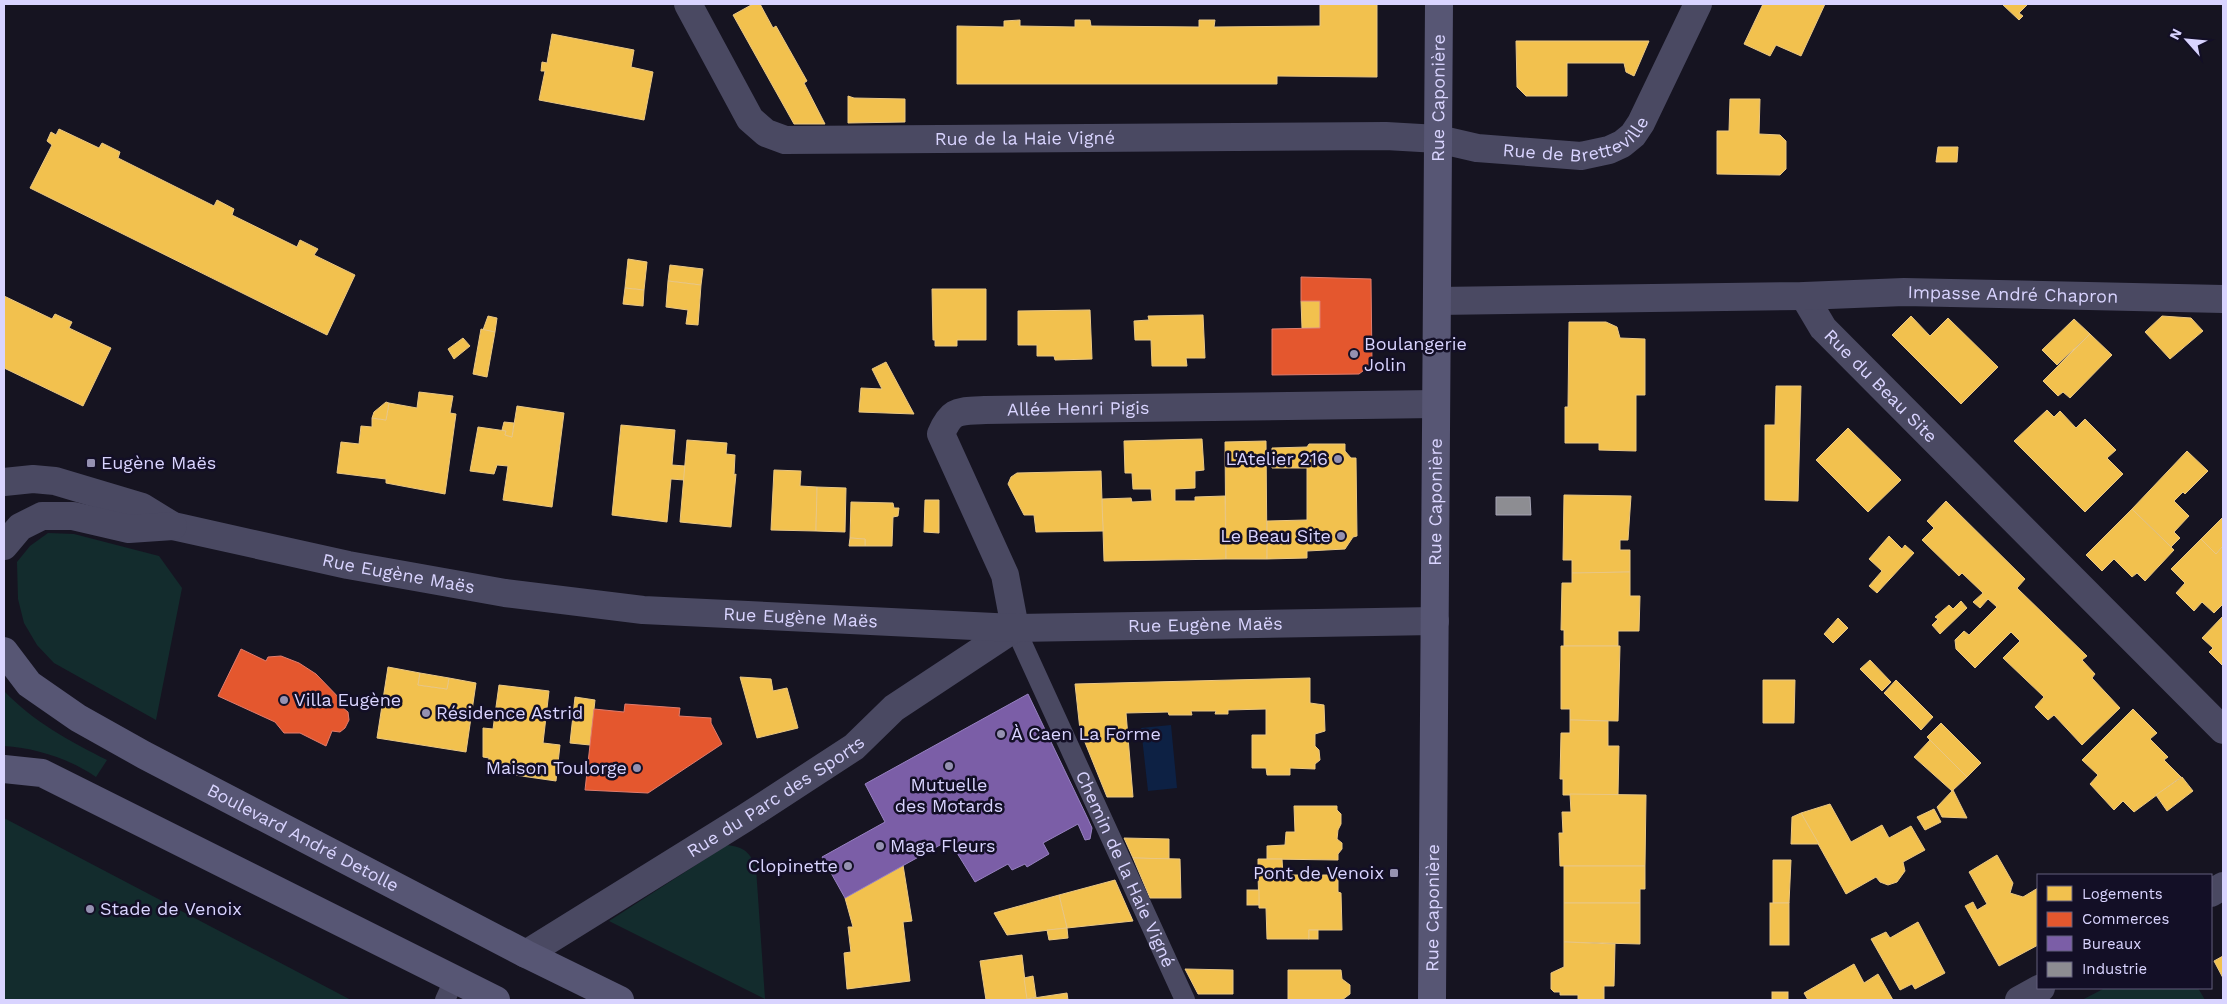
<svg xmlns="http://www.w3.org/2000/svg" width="2227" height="1004" font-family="'Work Sans',sans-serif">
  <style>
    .green { fill: #132c2d }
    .water { fill: #0d2144 }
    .homes { fill: #f2c14e; stroke: #eac783 }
    .shops { fill: #e4572e; stroke: #e17c6d }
    .offices { fill: #7b5ea7; stroke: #9781c1 }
    .industry { fill: #8d8d92; stroke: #a4a2b3 }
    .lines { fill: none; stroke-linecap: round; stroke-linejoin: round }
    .service { stroke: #4a4962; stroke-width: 20 }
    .minor { stroke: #4a4962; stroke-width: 28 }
    .tertiary { stroke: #4a4962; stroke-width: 28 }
    .secondary { stroke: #575674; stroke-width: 28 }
    .poi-dot { fill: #9591b1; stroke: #130f26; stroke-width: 2 }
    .labels { text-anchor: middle; stroke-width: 5; stroke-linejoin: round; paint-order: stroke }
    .street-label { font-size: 18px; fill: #d9d4ff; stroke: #130f26 }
    .poi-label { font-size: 18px; fill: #d9d4ff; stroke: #130f26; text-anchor: start }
  </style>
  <rect width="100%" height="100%" fill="#161421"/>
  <!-- green -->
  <g class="green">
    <path d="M48,533L74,534L159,556L182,588L156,720L54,663L37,645L24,623L18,599L17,562L30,546Z"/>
    <path d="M4,691C34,722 69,741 107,760L96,777C70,759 36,748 4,746Z"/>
    <path d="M4,818L351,1000H4Z"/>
    <path d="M727,845C744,847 750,852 756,868L765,999L609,921Z"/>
    <path d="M2105,988H2198L2205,1000H2082Z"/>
  </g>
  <!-- water -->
  <path class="water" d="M1171,725L1177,788L1148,791L1141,728Z"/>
  <!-- homes -->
  <g class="homes">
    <path d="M753,4H760L773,28L776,26L807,81L804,83L825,124H794L733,15Z"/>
    <path d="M1320,4H1377V77L1277,76V84H957V26L1004,27V21L1020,20V26L1075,27V20H1090L1091,26L1199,27V20H1215L1214,27L1320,26Z"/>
    <path d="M1763,4H1825L1801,56L1776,45L1770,56L1744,44Z"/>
    <path d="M2002,4H2028L2019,13L2023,16L2019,20Z"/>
    <path d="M552,34L634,50L631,67L653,72L644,120L539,100L545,71H541L542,62L547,63Z"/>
    <path d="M1516,41H1649L1634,76L1626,72L1624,63H1567V96H1526L1517,87Z"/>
    <path d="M848,96L854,98L905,99V122L848,123Z"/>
    <path d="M1730,99H1760L1759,134L1780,135L1786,141V169L1780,175L1717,174V131H1729Z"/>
    <path d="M59,129L99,148L102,143L120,152L118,158L214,206L217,200L234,209L232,215L297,247L300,240L318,249L314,255L355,275L327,335L30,188L52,145L47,141L51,132L56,135Z"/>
    <path d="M1938,147H1958L1957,162H1936Z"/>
    <path d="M628,259L647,262L644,290L625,288Z"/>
    <path d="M670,265L703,269L701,285L668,281Z"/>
    <path d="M668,281L701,285L698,325L686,324L688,310L666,307Z"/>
    <path d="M625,288L644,290L643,306L623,304Z"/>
    <path d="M932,289H986V340H957V346H935V340H933Z"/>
    <path d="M4,296L52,319L55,314L72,322L69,328L111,348L83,406L4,368Z"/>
    <path d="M1301,301H1320V328H1302Z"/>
    <path d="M1090,310L1092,359L1055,360L1054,356H1037V345H1018V311Z"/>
    <path d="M1203,315L1205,358H1186L1187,366H1152L1151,340H1135L1134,321L1149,320L1148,316Z"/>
    <path d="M488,316L497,318L495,332L483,330Z"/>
    <path d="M1911,316L1930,336L1948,318L1998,367L1961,404L1892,335Z"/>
    <path d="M2162,316L2191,318L2203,331L2170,359L2145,332Z"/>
    <path d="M2074,319L2090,334L2057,365L2042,350Z"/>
    <path d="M1569,322H1606L1617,327L1620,338L1645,339V395H1636V451L1599,450V443H1565V407H1568Z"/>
    <path d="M481,329L495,332L487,377L473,374Z"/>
    <path d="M2090,334L2112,355L2070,398L2063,392L2058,396L2043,381Z"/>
    <path d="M463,338L470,346L454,359L448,349Z"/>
    <path d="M886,362L914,414L859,412L861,388L882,389L872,369Z"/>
    <path d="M1776,386H1801L1798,501L1765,500V425H1775Z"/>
    <path d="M419,392L453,396L450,413L456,414L445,494L386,483V479L337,473L341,442L359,444L361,426L372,427V418L386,420L389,403L417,408Z"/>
    <path d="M386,402L389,403L386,420L372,418L374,412Z"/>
    <path d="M517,406L564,413L552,507L503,500L508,466L497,465L494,474L470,471L478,427L506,431L505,435L512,437Z"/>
    <path d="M2047,410L2054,417L2060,411L2076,428L2085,419L2116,450L2107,458L2123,474L2085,512L2014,441Z"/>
    <path d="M504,422L514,423L512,437L505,435L506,431L502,430Z"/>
    <path d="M621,425L675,430L672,465L685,466V471L684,480L671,479L667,522L612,515Z"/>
    <path d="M1848,428L1901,480L1868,512L1816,460Z"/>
    <path d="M1202,439L1204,470L1195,471V488L1175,489V501H1195V497L1225,496L1226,559L1104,561L1102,499L1131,498L1132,502L1152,501L1151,489H1133L1132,473H1125L1124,441Z"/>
    <path d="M687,440L727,443L726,454L735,455L734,475L736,474L731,527L680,522Z"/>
    <path d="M1266,441L1267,559H1226L1225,442Z"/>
    <path d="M1309,444H1345V451L1351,458H1356L1357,536L1353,537L1345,549L1307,551V558L1267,559V521L1307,520V468H1272V448L1307,447Z"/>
    <path d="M2187,451L2208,471L2185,494L2183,492L2174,501L2189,516L2174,532L2180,538L2171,547L2132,509Z"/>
    <path d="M774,470L801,471L800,486L817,487L816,531L771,530Z"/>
    <path d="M1101,471L1103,531L1036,532L1034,515H1024L1008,484L1011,477L1017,473Z"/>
    <path d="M817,487L846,488L845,532L816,531Z"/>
    <path d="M1564,495L1631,496L1628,540H1620V550H1630V572L1572,573V560H1563Z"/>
    <path d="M925,500H939V533L924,532Z"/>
    <path d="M1946,501L2025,579L2017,588L2087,656L2082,660L2095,674L2092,678L2120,708L2082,745L2054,715L2048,720L2035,707L2044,697L2003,658L2020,641L2011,632L1975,668L1956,649L1955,640L1964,631L1969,635L1997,607L1988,599L1980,608L1973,602L1983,593L1962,573L1959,576L1922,540L1934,528L1927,521Z"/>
    <path d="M851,502L893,503L894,508H899L898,516L893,517L892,546H865V539L850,538Z"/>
    <path d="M2132,509L2174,550L2145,581L2137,573L2132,577L2114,559L2102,571L2086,555Z"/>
    <path d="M2223,517V546L2216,554L2201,539Z"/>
    <path d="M1889,536L1902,549L1905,545L1914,553L1877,593L1869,586L1882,571L1869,559Z"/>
    <path d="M850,538L865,539V546H849Z"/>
    <path d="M2201,539L2216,554L2223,546V604L2214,613L2202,602L2194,611L2176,593L2185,583L2171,569Z"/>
    <path d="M1630,572V596H1640L1639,631H1618V646H1564V630H1561L1562,583H1572V573Z"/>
    <path d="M1961,601L1967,608L1940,634L1932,625L1938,619L1935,617L1949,605L1953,609Z"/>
    <path d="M2223,616V666L2209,652L2213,648L2202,638Z"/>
    <path d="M1838,618L1848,628L1833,643L1824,634Z"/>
    <path d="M1561,646H1620L1618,721L1570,720V709H1561Z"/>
    <path d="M1870,660L1891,682L1882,691L1860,669Z"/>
    <path d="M388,667L420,673L418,685L447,689L449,678L476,683L466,752L377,738Z"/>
    <path d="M420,673L449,678L447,689L418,685Z"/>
    <path d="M740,677L771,679L773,691L787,688L798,728L757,738Z"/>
    <path d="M1310,678V703L1324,705L1325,731L1315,734V746L1319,750L1320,760L1315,764V769L1290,768V775H1267L1266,768H1252V735H1266V709L1228,710V714H1215L1216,711H1191L1192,715H1169L1168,712L1126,713L1133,797H1107L1080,730L1075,684Z"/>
    <path d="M1763,680H1795L1794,723H1763Z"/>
    <path d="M1896,680L1933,717L1921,730L1884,693Z"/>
    <path d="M499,685L549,691L543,743L560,745L556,781L487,771L489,758L483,757V728L493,729Z"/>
    <path d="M575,697L595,700L590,745L570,743Z"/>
    <path d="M2133,709L2157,733L2150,739L2168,757L2164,760L2181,777L2134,812L2123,801L2114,810L2090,784L2098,775L2082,760Z"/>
    <path d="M1570,720L1608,721V746H1619L1618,795H1563V779H1560L1561,733H1570Z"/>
    <path d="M1941,723L1981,763L1967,777L1927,737Z"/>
    <path d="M1930,740L1967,777L1952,791L1914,757Z"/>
    <path d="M2182,777L2193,791L2167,811L2156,795Z"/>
    <path d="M1953,790L1967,818L1942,817L1937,807Z"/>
    <path d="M1570,794L1646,795L1645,866H1560L1559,833H1563L1562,812H1571Z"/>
    <path d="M1830,804L1851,842L1882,825L1889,838L1911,826L1925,850L1903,862L1905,871L1897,882L1888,885L1880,882L1876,877L1846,894L1801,813Z"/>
    <path d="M1294,806H1337V810L1341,814V824L1338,830L1337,839L1342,843V849L1338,854V860L1267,859V846L1285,845L1286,832H1295Z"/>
    <path d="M1934,809L1941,822L1925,830L1917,817Z"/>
    <path d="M1801,813L1819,844H1791L1792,817Z"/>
    <path d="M1124,838L1169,839V859L1133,858Z"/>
    <path d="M1997,855L2013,883L2010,893L2023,897L2038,888V945L1999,966L1965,906L1973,902L1977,910L1987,904L1969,872Z"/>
    <path d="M1133,858L1180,859L1181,898H1150Z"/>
    <path d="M1258,859H1282L1283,875H1258Z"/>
    <path d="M1773,860H1791L1789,903H1773Z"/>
    <path d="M903,865L912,921L903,922L910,981L847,989L844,953L851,952L848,927H853L845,898Z"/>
    <path d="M1564,866H1645V889H1640V903H1564Z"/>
    <path d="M1258,875H1338V892L1341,893L1342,930H1309V939H1267L1266,908H1259Z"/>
    <path d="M1115,880L1133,921L1067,928L1059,895Z"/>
    <rect x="1247" y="890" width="12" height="15"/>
    <path d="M1059,895L1067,928L1007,935L994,913Z"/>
    <path d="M1564,903H1640V944L1564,942Z"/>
    <rect x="1770" y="903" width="19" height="42"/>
    <path d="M1918,922L1945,973L1915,989L1912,984L1900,990L1871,939L1886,932L1890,938Z"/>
    <path d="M1067,928L1068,938L1049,940L1047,930Z"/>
    <rect x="1309" y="930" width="9" height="9"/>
    <path d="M1564,942L1615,944L1614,986H1604V1000H1578V995H1560V992H1554L1551,989V973L1564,967Z"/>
    <path d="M1022,955L1027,999L1067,993L1068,1000H986L980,961Z"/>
    <path d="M2223,956V978L2214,961Z"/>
    <path d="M1854,964L1864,983L1878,974L1893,1000H1808L1804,993Z"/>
    <path d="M1185,969L1233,970V994H1198Z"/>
    <path d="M1288,970H1341L1342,979L1350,985V994L1342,1000H1288Z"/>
    <path d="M1033,976L1036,997L1027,999L1024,978Z"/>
    <rect x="1772" y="992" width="16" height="8"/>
  </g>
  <!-- shops -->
  <g class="shops">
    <path d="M1301,277L1371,279L1372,364L1359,374L1272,375V329L1320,328V301H1301Z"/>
    <path d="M241,649L266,661L268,657L281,656L299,663L316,674L345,704L342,707L348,712L349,720L345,728L340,732L332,731L326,746L300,733H284L275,722L218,696Z"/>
    <path d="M625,704L680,708L679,716L711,718V723L722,744L648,793L585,790L594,709L624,712Z"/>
  </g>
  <!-- offices -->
  <path class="offices" d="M1028,694L1088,819L1092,828L1090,839L1085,840L1078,824L1043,843L1049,854L1027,867L1025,864L1012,870L1008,864L975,882L949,840L845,898L822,857L885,822L865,784Z"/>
  <!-- industry -->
  <path class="industry" d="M1496,497H1530L1531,515H1496Z"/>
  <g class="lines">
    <!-- service -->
    <g class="service">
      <path id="s1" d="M1015,628L1185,1000"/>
      <path d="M445,1000L454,980"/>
    </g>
    <!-- minor -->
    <g class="minor">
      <path id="s2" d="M1804,296L1823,328L2223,730"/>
      <path id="s3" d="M1437,301L1804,296L1904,292L2223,299"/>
      <path d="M2211,893L2223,886"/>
      <path id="s4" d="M526,954L745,818L854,747L894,708L1015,628L1005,575L941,434C952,408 959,412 985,410L1436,404"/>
      <path d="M2019,1000L2041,988"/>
    </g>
    <!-- tertiary -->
    <g class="tertiary">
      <path id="s5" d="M688,4L750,119L766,133L785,140L1386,136L1438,139L1477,148L1581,156L1609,150L1622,144L1633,135L1641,123L1698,4"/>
      <path id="s6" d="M4,482L33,479L55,481L142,507L173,526L348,565L505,593L643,610L1015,628L1435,621"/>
      <path d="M4,546L20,527L42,516H73L129,529L173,526"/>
    </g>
    <!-- secondary -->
    <g class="secondary">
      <path id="s7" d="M4,651L29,684L78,718L144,755L526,954L620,1000"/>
      <path d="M4,769L42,773L496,1000"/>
      <path id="s8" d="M1432,1000L1439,4"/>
    </g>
  </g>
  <!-- markers -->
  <g class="poi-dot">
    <circle cx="1354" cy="354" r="5"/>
    <circle cx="1338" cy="459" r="5"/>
    <rect x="86" y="458" width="10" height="10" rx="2.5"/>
    <circle cx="1341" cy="536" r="5"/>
    <circle cx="284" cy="700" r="5"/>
    <circle cx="426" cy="713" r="5"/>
    <circle cx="1001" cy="734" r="5"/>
    <circle cx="949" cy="766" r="5"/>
    <circle cx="637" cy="768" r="5"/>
    <circle cx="880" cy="846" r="5"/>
    <circle cx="848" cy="866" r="5"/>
    <rect x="1389" y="868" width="10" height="10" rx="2.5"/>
    <circle cx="90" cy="909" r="5"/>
  </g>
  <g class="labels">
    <!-- street labels -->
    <g class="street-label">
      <text dy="6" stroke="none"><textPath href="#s8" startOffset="902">Rue Caponière</textPath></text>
      <text dy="6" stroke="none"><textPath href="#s5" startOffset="969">Rue de Bretteville</textPath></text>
      <text dy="6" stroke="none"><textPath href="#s5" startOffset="412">Rue de la Haie Vigné</textPath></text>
      <text dy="6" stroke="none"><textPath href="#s3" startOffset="576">Impasse André Chapron</textPath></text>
      <text dy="6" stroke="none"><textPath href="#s2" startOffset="119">Rue du Beau Site</textPath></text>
      <text dy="6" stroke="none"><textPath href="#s4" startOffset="946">Allée Henri Pigis</textPath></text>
      <text dy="6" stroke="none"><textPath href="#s8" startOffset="498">Rue Caponière</textPath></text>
      <text dy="6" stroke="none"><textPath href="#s6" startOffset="409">Rue Eugène Maës</textPath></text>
      <text dy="6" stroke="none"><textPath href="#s6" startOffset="814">Rue Eugène Maës</textPath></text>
      <text dy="6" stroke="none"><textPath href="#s6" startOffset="1219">Rue Eugène Maës</textPath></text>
      <text dy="6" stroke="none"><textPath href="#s4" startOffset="295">Rue du Parc des Sports</textPath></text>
      <text dy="6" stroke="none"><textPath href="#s7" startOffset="356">Boulevard André Detolle</textPath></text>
      <text dy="6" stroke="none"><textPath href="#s1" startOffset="265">Chemin de la Haie Vigné</textPath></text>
      <text dy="6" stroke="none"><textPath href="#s8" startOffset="92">Rue Caponière</textPath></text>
    </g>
    <!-- poi labels -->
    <g class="poi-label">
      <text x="1364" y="350">Boulangerie<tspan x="1364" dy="21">Jolin</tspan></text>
      <text x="1328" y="465" text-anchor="end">L'Atelier 216</text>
      <text x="101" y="469">Eugène Maës</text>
      <text x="1331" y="542" text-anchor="end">Le Beau Site</text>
      <text x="294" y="706">Villa Eugène</text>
      <text x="436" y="719">Résidence Astrid</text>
      <text x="1011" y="740">À Caen La Forme</text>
      <text x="627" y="774" text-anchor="end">Maison Toulorge</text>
      <text x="949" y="791" text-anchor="middle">Mutuelle<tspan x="949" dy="21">des Motards</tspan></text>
      <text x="890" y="852">Maga Fleurs</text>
      <text x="838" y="872" text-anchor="end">Clopinette</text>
      <text x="1384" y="879" text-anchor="end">Pont de Venoix</text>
      <text x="100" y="915">Stade de Venoix</text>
    </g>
  </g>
  <!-- border -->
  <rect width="2227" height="1004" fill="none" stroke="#d9d4ff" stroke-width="10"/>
  <!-- legend -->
  <rect x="2037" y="874" width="175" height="115" fill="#130f26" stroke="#625e7d"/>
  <rect x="2047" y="886" width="25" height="15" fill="#f2c14e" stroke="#625e7d"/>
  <text x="2082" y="899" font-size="15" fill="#d9d4ff">Logements</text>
  <rect x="2047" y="912" width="25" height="15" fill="#e4572e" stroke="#625e7d"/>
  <text x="2082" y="924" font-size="15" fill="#d9d4ff">Commerces</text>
  <rect x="2047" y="936" width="25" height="15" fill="#7b5ea7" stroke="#625e7d"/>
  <text x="2082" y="949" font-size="15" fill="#d9d4ff">Bureaux</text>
  <rect x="2047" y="962" width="25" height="15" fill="#8d8d92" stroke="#625e7d"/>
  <text x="2082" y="974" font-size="15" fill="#d9d4ff">Industrie</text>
  <!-- north arrow -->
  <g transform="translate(2187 40) rotate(297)" stroke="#130f26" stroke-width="4" paint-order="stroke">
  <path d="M0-4L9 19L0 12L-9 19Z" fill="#d9d4ff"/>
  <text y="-8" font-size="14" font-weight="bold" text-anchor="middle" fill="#d9d4ff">N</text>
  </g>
</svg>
